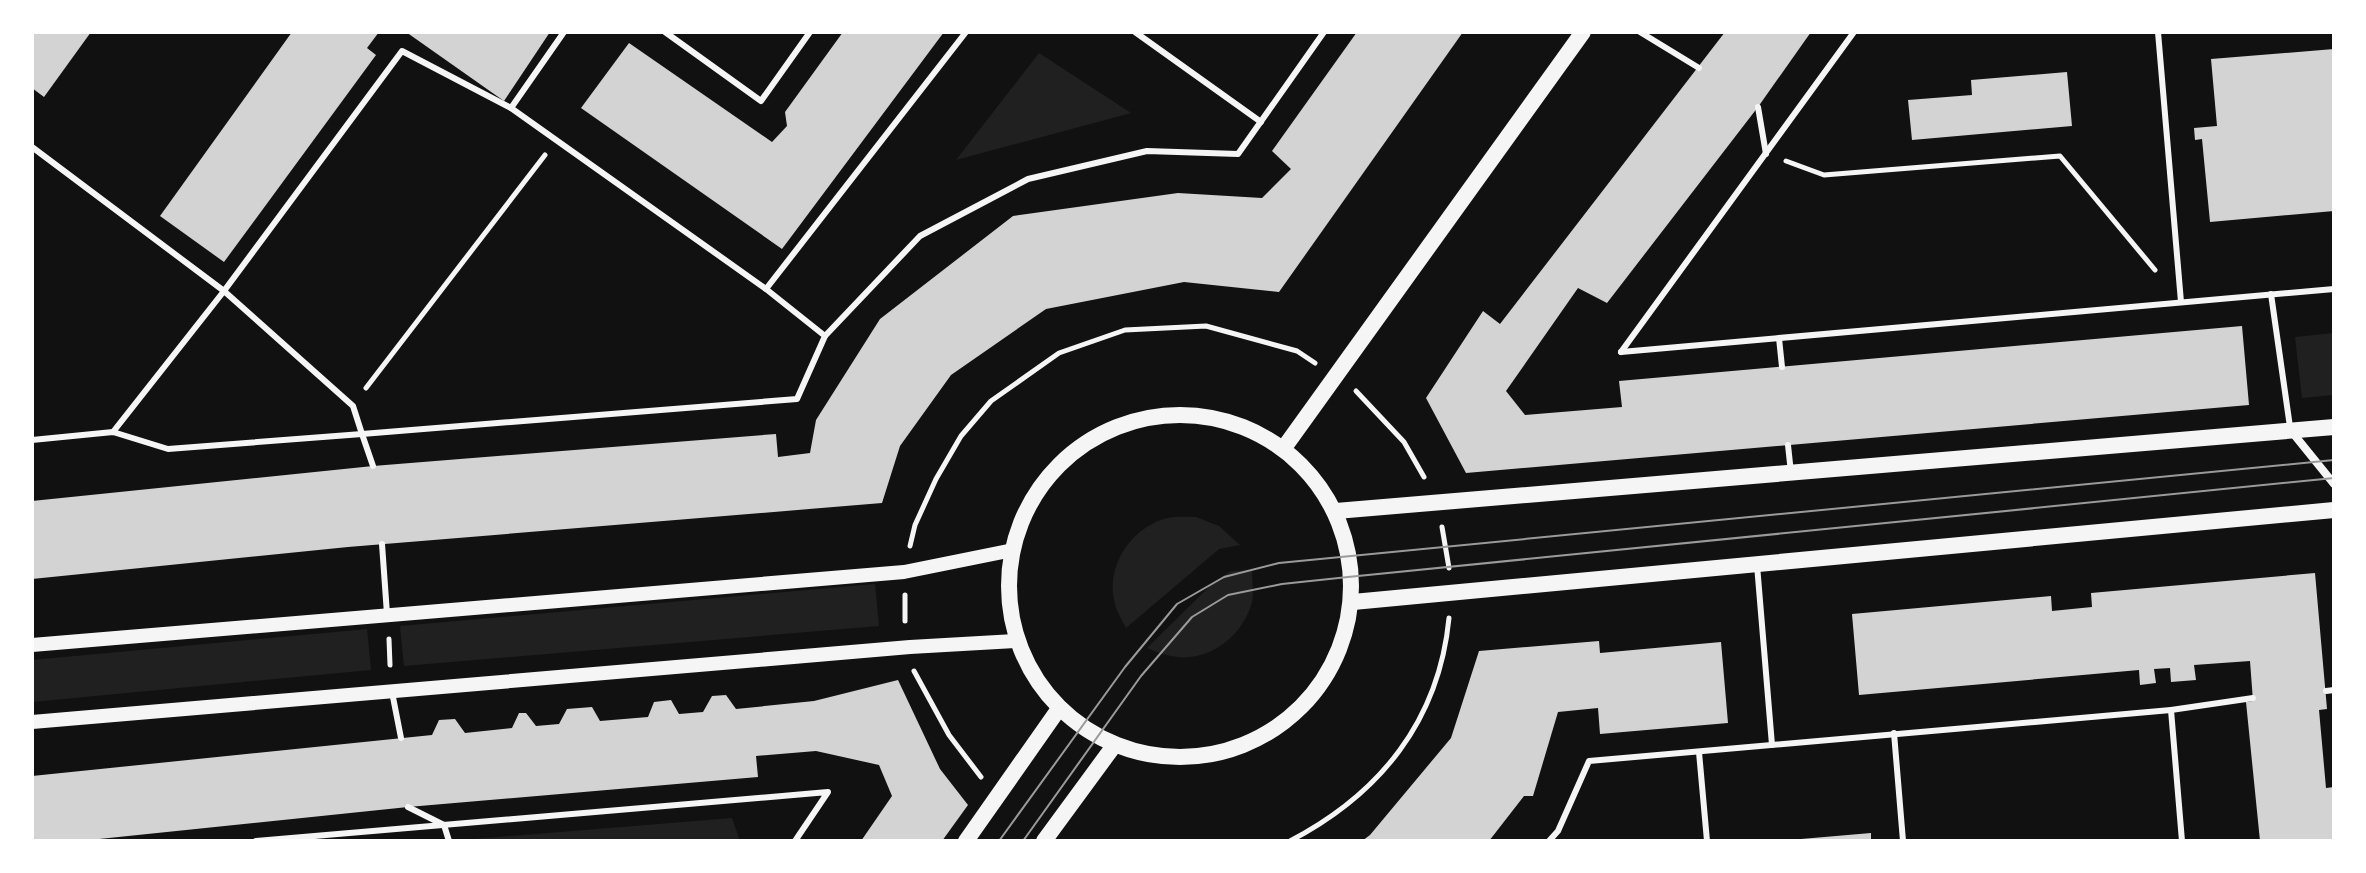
<svg xmlns="http://www.w3.org/2000/svg" width="2366" height="873" font-family="Roboto,sans-serif">
  <style>
    .green { fill: #202020 }
    .building { fill: #d3d3d3 }
    .lines { fill: none; stroke-linecap: round; stroke-linejoin: round }
    .path { stroke: #f5f5f5; stroke-width: 5 }
    .service { stroke: #f5f5f5; stroke-width: 6 }
    .minor { stroke: #f5f5f5; stroke-width: 8 }
    .tertiary { stroke: #f5f5f5; stroke-width: 14 }
    .secondary { stroke: #f5f5f5; stroke-width: 16 }
    .tram { stroke: #9a9a9a; stroke-width: 2 }
  </style>
  <rect width="100%" height="100%" fill="#111"/>
  <!-- green -->
  <g class="green">
    <path d="M1039,53L1131,113L956,160Z"/>
    <path d="M2334,333V395L2302,398L2295,337Z"/>
    <path d="M1196,517L1219,526L1240,545L1219,549L1126,628C1122,620 1117,612 1115,604C1105,568 1129,530 1164,519C1173,516 1186,517 1196,517Z"/>
    <path d="M1252,570C1252,580 1254,592 1252,602C1243,636 1208,664 1171,656C1163,655 1155,651 1147,648L1214,582L1231,571Z"/>
    <path d="M875,584L879,626L404,666L400,626Z"/>
    <path d="M367,629L371,670L32,702V660Z"/>
    <path d="M732,818L740,841L474,839Z"/>
  </g>
  <!-- building -->
  <g class="building">
    <path d="M32,32H91L44,97L32,88Z"/>
    <path d="M292,32H379L367,48L376,55L224,262L160,216Z"/>
    <path d="M406,32H550L504,101Z"/>
    <path d="M843,32H944L782,249L581,108L629,43L772,142L787,126L785,112Z"/>
    <path d="M1357,32H1463L1279,292L1184,282L1046,309L951,375L900,446L882,503L348,547L32,579V501L373,466L776,434L778,457L810,453L816,420L880,319L1013,216L1178,193L1262,198L1291,169L1272,151Z"/>
    <path d="M1725,32H1811L1758,107L1607,303L1578,288L1506,391L1525,415L1622,407L1619,381L2242,326L2249,405L1466,473L1426,398L1483,311L1500,324Z"/>
    <path d="M2334,49V211L2210,222L2202,139L2195,140L2194,128L2217,126L2211,59Z"/>
    <path d="M2067,72L2072,126L1912,140L1908,100L1972,95L1971,80Z"/>
    <path d="M2315,573L2327,709L2319,710L2326,788L2334,787V841H2260L2246,702L2253,701L2250,661L2194,665L2196,680L2171,682L2170,668L2154,669L2156,683L2140,685L2139,670L1859,695L1852,614L2051,596L2052,611L2092,607L2091,593Z"/>
    <path d="M1599,641L1600,653L1721,642L1728,723L1600,734L1598,708L1558,712L1533,796H1524L1489,841H1362L1370,835L1451,738L1479,651Z"/>
    <path d="M898,680L940,769L968,805L942,841H861L892,796L879,765L816,751L756,756L758,777L408,807L80,841H32V776L432,735L439,720L455,719L465,733L512,728L519,713H526L536,726L559,724L567,709L592,707L600,721L648,717L654,702L671,700L679,714L703,712L712,696L726,695L736,709L814,701Z"/>
    <path d="M1871,833V841H1801V839Z"/>
  </g>
  <g class="lines">
    <!-- path -->
    <g class="path">
      <path d="M1786,161L1824,175L2060,156L2155,270"/>
      <path d="M366,388L545,155"/>
      <path d="M1356,391L1404,442L1424,477"/>
      <path d="M1442,527L1449,568"/>
      <path d="M910,546L915,525L936,479L961,436L991,401L1059,353L1125,330L1206,326L1297,351L1315,363"/>
      <path d="M905,595V621"/>
      <path d="M389,639L390,665"/>
      <path d="M914,671L949,735L981,777"/>
      <path d="M1290,841C1380,794 1439,721 1449,618"/>
    </g>
    <!-- service -->
    <g class="service">
      <path d="M665,32L761,101L810,32"/>
      <path d="M1135,32L1261,122"/>
      <path d="M1640,32L1699,68"/>
      <path d="M2158,32L2181,302"/>
      <path d="M1758,107L1766,154"/>
      <path d="M511,108L564,32"/>
      <path d="M32,147L224,291L353,406L362,434L797,399L825,336L766,289L511,108L402,51L224,291L113,432"/>
      <path d="M766,289L966,32"/>
      <path d="M2271,294L2290,427"/>
      <path d="M825,336L920,236L1028,179L1147,151L1238,154L1324,32"/>
      <path d="M1779,338L1782,367"/>
      <path d="M1621,352L2334,289"/>
      <path d="M1621,352L1854,32"/>
      <path d="M32,440L113,432L168,449L362,434L373,466"/>
      <path d="M1788,445L1791,473"/>
      <path d="M382,544L387,614"/>
      <path d="M1757,565L1772,745"/>
      <path d="M2326,691L2334,690"/>
      <path d="M392,692L401,738"/>
      <path d="M2171,710L2182,841"/>
      <path d="M1894,733L1903,841"/>
      <path d="M1699,752L1707,841"/>
      <path d="M408,807L444,825L449,841"/>
      <path d="M256,841L828,792L795,841"/>
      <path d="M1549,841L1558,831L1589,761L2171,710L2253,698"/>
    </g>
    <!-- minor -->
    <path class="minor" d="M2292,432L2334,484"/>
    <!-- tertiary -->
    <g class="tertiary">
      <path d="M32,645L904,572L1013,550"/>
      <path d="M32,722L910,647L1015,641"/>
    </g>
    <!-- secondary -->
    <g class="secondary">
      <circle cx="1180" cy="586" r="171"/>
      <path d="M1286,445L1583,32"/>
      <path d="M1336,511L2334,427"/>
      <path d="M1353,602L2334,510"/>
      <path d="M966,841L1058,710"/>
      <path d="M1044,841L1113,747"/>
    </g>
    <!-- tram -->
    <g class="tram">
      <path d="M999,841L1125,667L1177,604L1224,577L1279,563L2334,460"/>
      <path d="M1023,841L1141,676L1192,617L1228,595L1282,584L1348,577L2334,478"/>
    </g>
  </g>
  <!-- border -->
  <rect width="2366" height="873" fill="none" stroke="#ffffff" stroke-width="68"/>
</svg>
